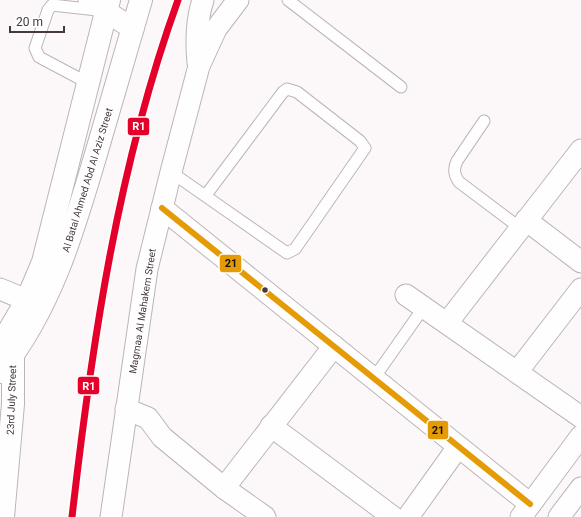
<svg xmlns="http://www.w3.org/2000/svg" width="581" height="517" font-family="Roboto,sans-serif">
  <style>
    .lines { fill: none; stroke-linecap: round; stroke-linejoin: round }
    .lane-casing { stroke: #bcb5b6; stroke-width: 13 }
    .street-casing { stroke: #bcb5b6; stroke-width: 23 }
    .secondary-casing { stroke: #bcb5b6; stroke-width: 24 }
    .lane { stroke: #fffefe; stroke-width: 11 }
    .street { stroke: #fffefe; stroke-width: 21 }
    .secondary { stroke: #fffefe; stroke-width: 22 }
    .bus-1-casing { stroke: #fff; stroke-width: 9 }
    .bus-1 { stroke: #e59b06; stroke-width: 6 }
    .rail-1-casing { stroke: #fff; stroke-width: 10 }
    .rail-1 { stroke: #e4002b; stroke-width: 7 }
    .bus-dot { fill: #45393a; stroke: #fff; stroke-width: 1.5 }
    .labels { text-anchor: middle; stroke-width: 3; stroke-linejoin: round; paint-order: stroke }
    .street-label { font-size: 10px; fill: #45393a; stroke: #fff }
    .line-badge { stroke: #fff; stroke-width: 1.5 }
    .badge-label { font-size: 11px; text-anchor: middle; font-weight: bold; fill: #fff }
    .pale-badge-label { font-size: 11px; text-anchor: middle; font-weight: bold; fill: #111 }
  </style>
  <rect width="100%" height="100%" fill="#fcf8f9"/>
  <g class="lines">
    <!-- lane casing -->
    <g class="lane-casing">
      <g id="lane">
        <path d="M288,0L401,87"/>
        <path d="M88,83L39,57L35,48L48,10L52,5L97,10"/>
        <path d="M484,121L457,161C453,169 454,175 459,182L520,228"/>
        <path d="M171,172L287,253L295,249L365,148L360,141L297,92L287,89L283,92L206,195"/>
        <path d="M374,378L424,307"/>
      </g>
    </g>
    <!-- street casing -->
    <g class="street-casing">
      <g id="street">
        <path d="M89,0L133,29"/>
        <path d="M198,63C196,42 196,21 203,0"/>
        <path d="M162,208L530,504"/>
        <path d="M526,220L581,262"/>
        <path d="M0,289L41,306"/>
        <path d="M406,295L581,417"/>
        <path d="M447,323L581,150"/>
        <path d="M517,372L581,289"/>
        <path d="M126,409L148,418L162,437L224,488L265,517"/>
        <path d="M271,426L393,517"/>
        <path d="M224,488L334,346"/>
        <path d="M111,517L147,269L171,172L199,66L216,29L238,0"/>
        <path d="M408,517L458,447"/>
        <path d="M521,517L581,436"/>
        <path d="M559,517L581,488"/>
      </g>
    </g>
    <!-- secondary casing -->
    <g class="secondary-casing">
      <g id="secondary">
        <path d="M0,346L27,300L43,262L109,0"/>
        <path d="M0,372C51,308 73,232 96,154C111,103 126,51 141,0"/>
        <path d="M3,517L13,404V356"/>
      </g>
    </g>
    <!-- lane -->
    <use href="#lane" class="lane"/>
    <!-- street -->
    <use href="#street" class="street"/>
    <!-- secondary -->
    <use href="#secondary" class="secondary"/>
    <!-- bus-1 casing -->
    <g class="bus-1-casing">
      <path id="bus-1" d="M162,208L530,504"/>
    </g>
    <!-- bus-1 -->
    <use href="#bus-1" class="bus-1"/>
    <!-- rail-1 casing -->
    <g class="rail-1-casing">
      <path id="rail-1" d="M72,517C92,342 118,166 178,0"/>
    </g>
    <!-- rail-1 -->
    <use href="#rail-1" class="rail-1"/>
  </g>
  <!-- markers -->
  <circle class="bus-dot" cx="265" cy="290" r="3.5"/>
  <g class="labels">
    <!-- street labels -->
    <g class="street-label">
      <text transform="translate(87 180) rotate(-73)" y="4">Al Batal Ahmed Abd Al Aziz Street</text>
      <text transform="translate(142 311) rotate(-81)" y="4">Magmaa Al Mahakem Street</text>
      <text transform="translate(11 400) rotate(-88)" y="4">23rd July Street</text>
    </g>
  </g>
  <g class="line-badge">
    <rect x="127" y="117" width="23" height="19" rx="4" fill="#e4002b"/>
    <rect x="219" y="254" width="23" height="19" rx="4" fill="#e59b06"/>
    <rect x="77" y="376" width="23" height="19" rx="4" fill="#e4002b"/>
    <rect x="427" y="420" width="22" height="20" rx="4" fill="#e59b06"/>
  </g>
  <g class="badge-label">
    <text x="139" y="130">R1</text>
    <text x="89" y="390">R1</text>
  </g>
  <g class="pale-badge-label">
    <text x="231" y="267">21</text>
    <text x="438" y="434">21</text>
  </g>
  <!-- scale -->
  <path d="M10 26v6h54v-6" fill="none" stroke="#45393a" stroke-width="2"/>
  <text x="16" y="26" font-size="12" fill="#45393a" stroke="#ffffff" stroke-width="3" paint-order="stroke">20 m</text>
</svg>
